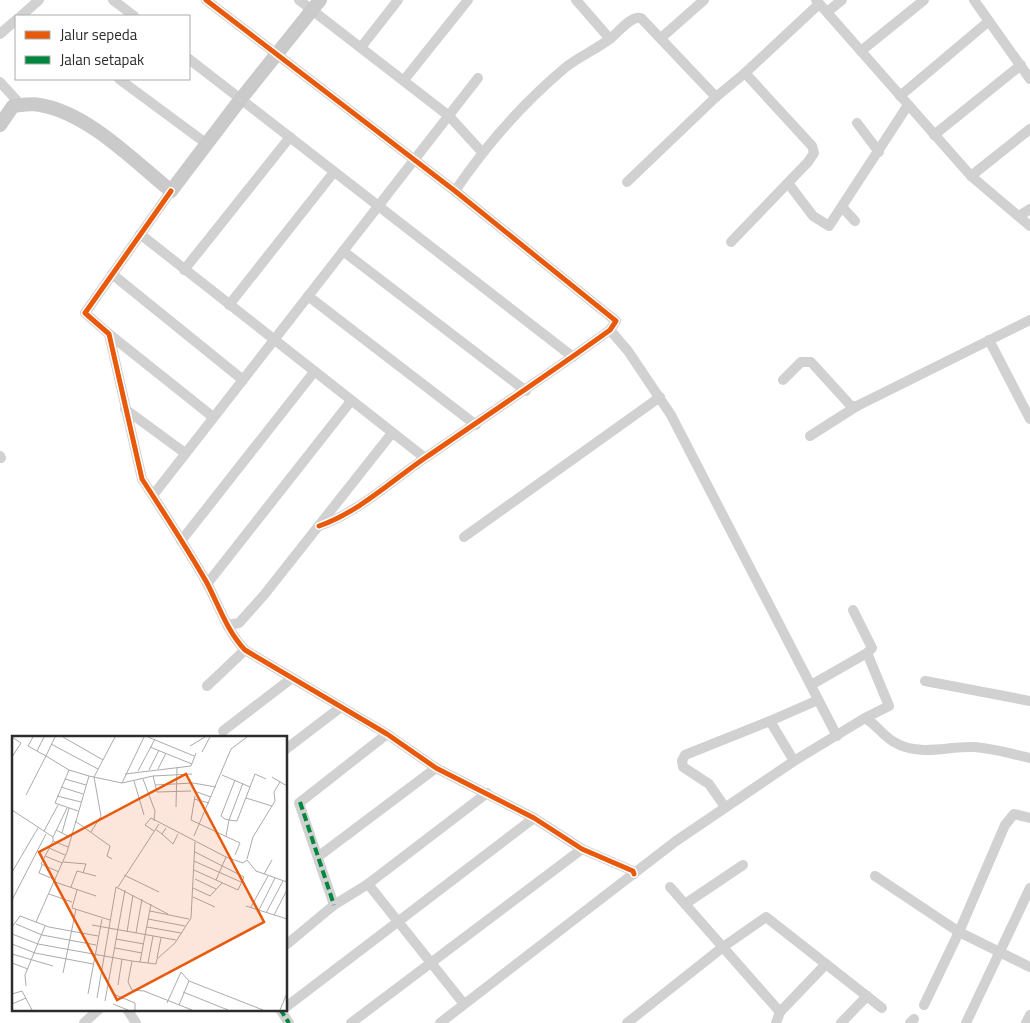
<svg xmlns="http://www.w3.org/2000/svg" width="1030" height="1023" font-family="'Titillium Web',sans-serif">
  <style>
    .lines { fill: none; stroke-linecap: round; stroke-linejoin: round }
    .street { stroke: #d1d1d1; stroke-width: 10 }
    .secondary { stroke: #cacaca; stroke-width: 14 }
    .quiet { stroke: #00873e; stroke-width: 4; stroke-dasharray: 8 4; stroke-linecap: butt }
    .cycleway-casing { stroke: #fff; stroke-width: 8 }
    .cycleway { stroke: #e8590c; stroke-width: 5 }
    .inset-road { fill: none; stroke: #ababab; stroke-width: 1 }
    .view { fill: #e8590c; fill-opacity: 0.15; stroke: #e8590c; stroke-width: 2.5 }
    .inset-edge { fill: none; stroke: #2c2c2c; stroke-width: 2.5 }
  </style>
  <rect width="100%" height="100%" fill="#fff"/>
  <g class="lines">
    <!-- street -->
    <g class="street">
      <path d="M113,0L134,16"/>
      <path d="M206,0L455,191L616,321L610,330C549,374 486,416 425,458C390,482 359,512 319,526"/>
      <path d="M299,0L449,116L481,151"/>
      <path d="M576,0L610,39"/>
      <path d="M816,0L971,176L1030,226"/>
      <path d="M974,0L1030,79"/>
      <path d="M827,12L842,0"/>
      <path d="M21,16L39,0"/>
      <path d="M0,34L16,20"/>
      <path d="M661,38L704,0"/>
      <path d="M362,46L398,0"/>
      <path d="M861,51L924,0"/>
      <path d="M189,59L573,357"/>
      <path d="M119,79L207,144"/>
      <path d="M404,80L468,0"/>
      <path d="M0,82L21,105"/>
      <path d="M900,96L989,21"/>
      <path d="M857,123L879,152"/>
      <path d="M934,135L1021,65"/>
      <path d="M971,176L1030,129"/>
      <path d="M627,182L716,97L745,73L819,4"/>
      <path d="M788,183L813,216L829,226L908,105"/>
      <path d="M171,191L85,313L109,334L142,479C164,513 187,548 207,583C219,606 227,631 245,650L387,734L436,768L534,818L582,849L633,871L634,874"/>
      <path d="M455,191C486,145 523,103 566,67C580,56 597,49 611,38C619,32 631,15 641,18L716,97"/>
      <path d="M842,207L855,221"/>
      <path d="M1019,216L1030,209"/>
      <path d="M140,234L425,458"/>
      <path d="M731,242L808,162L814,153L812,146L745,73"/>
      <path d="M343,251L526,391"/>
      <path d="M184,270L290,137"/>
      <path d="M112,274L243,380"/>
      <path d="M308,296L476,425"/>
      <path d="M229,305L334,172"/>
      <path d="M610,330L628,351L671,415L837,736"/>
      <path d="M109,334L213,417"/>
      <path d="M989,340L1030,419"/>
      <path d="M783,380L801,362H811L851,406H857L1030,320"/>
      <path d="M125,409L185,453"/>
      <path d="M810,436L857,406"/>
      <path d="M0,456L1,458"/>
      <path d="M154,494L478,78"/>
      <path d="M464,537L660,397"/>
      <path d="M181,541L314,372"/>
      <path d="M207,584L351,401"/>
      <path d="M853,610L872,648L867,653"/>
      <path d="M227,625L239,623L264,595L392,433"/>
      <path d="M925,681L1030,701"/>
      <path d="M207,686L245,650"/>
      <path d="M865,718C876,724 883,736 894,742C919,757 947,746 973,747C992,748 1012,754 1030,758"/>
      <path d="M223,731L292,678"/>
      <path d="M286,749L341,707"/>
      <path d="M794,761L770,721L818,700"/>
      <path d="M725,807L709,784L683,767L682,761L685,755L770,721"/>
      <path d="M319,856L436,768"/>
      <path d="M875,876L959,932L1030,967"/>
      <path d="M368,884L464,1004"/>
      <path d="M670,887L780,1012L776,1023"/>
      <path d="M685,904L743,865"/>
      <path d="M334,905L299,803L387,734"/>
      <path d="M286,945L334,905L368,884L487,793"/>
      <path d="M924,1005L959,932L1005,825L1014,814L1030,818"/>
      <path d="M286,1007L534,818"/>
      <path d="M127,1009L136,1023"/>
      <path d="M280,1009L289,1023"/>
      <path d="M780,1012L826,964"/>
      <path d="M84,1023L99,1009"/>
      <path d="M351,1023L582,849"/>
      <path d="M440,1023L676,841L794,761L865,718L889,706L867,653L811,685"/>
      <path d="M627,1023L723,947L766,917L882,1008"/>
      <path d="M841,1023L867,996"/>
      <path d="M910,1023L914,1019"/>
      <path d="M966,1023L1030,888"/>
      <path d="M1026,1023L1030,1015"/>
    </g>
    <!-- secondary -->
    <path class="secondary" d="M0,125L13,106C22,105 32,103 40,105C88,113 134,161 171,191L240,100L320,0"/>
    <!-- quiet -->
    <g class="quiet">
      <path d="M300,802L334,905"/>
      <path d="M280,1009L289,1023"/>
    </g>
    <!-- cycleway casing -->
    <g class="cycleway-casing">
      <g id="cycleway">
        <path d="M206,0L455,191L616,321L610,330C549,374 486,416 425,458C390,482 359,512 319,526"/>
        <path d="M171,191L85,313L109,334L142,479C164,513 187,548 207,583C219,606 227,631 245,650L387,734L436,768L534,818L582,849L633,871L634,874"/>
      </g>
    </g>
    <!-- cycleway -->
    <use href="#cycleway" class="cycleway"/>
  </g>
  <!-- overview -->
  <g transform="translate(12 736)">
    <rect width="275" height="275" fill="#fff"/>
    <path class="inset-road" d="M21,1L16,10L25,15M43,1L34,20L57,34L77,40L110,47L141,40L180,38M51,1L91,24M136,1L182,20M39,8L86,33M178,10L193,1M138,11L180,28M190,16L198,1M0,21L9,7L0,1M146,33L154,17M57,34L43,67L66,75M137,34L147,14M126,35L143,3M113,38L179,30L184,17M210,39L238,51L225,85L217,84L214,100M141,40L145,56L179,55M260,41L275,50M53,43L74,49M131,43L143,75L142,85M223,44L209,80L213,83L217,84L231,47M122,45L132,79M110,47L132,1M143,49L181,47L204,51M49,51L71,58M238,51L243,38L254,43M182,55L199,61M14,59L34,20L25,15L32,1M45,60L69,66M183,60L179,84L228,107L223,119M234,62L260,70M182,63L197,67M164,71L165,31M0,74L41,101V105L56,111M63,85L98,110L95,120L100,123M143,93L150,98L154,92M44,94L58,101M32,95L46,69M142,95L133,89L139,82L214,121L231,127L235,124L244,135L275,146M79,96L89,80L82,41L103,1M50,97L57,72M150,98L161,108L166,98M182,100L219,13L235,1M41,101L55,72M41,105L29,128L47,136M37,112L53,119M33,120L50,127M235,123L241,101L263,65L262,56L268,46M182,125L229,146M51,126L74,128L71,137M30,129L27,137L44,144M182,134L226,154L232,141L183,116M0,136L26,92M252,138L260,124M112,139L147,156M183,143L204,153M204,144L214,121M43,146L84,160M59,151L65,135L84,140M106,151L147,88M181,152L198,160L210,147M65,154L60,172L98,184M37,158L60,166M181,161L203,171M0,164L34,98M234,170L275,183M239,171L256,140M247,174L263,142M138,175L177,183M254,177L271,145M262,179L275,154M136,183L173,190M24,186L55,116L77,40M4,188L30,199L84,209M80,189L164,204M0,191L8,180L37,191L86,200M135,191L169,197M115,196L121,159M124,197L130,163M0,198L26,208L120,225L116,246L120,254L132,255L180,274M104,203L132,208M0,208L23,217L81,228M103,212L130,217M0,218L41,230M145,222L149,202M120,225L144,228L145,223L163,207L179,182L183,106M128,226L139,168M0,227L16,233M136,227L141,200M51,237L64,173M106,249L110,223M14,250L13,239L33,190M171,256L216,274M0,258L10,255L20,274M76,258L90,183M101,258L123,267V274M85,262L104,151L156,178M93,265L113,154M155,267L169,236L177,245L251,274M0,268L14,262M101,268L116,274M167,269L177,245M268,274L275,257"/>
    <path class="view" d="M174,38L252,186L105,264L27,116Z"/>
    <rect width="275" height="275" class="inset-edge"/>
  </g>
  <!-- legend -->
  <rect x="15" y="15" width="175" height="65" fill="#ffffff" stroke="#ababab"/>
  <rect x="25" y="31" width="25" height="8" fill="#e8590c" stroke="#ababab"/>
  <text x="60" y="40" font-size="15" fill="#2c2c2c">Jalur sepeda</text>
  <rect x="25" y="56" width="25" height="8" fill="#00873e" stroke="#ababab"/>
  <text x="60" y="65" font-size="15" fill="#2c2c2c">Jalan setapak</text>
</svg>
